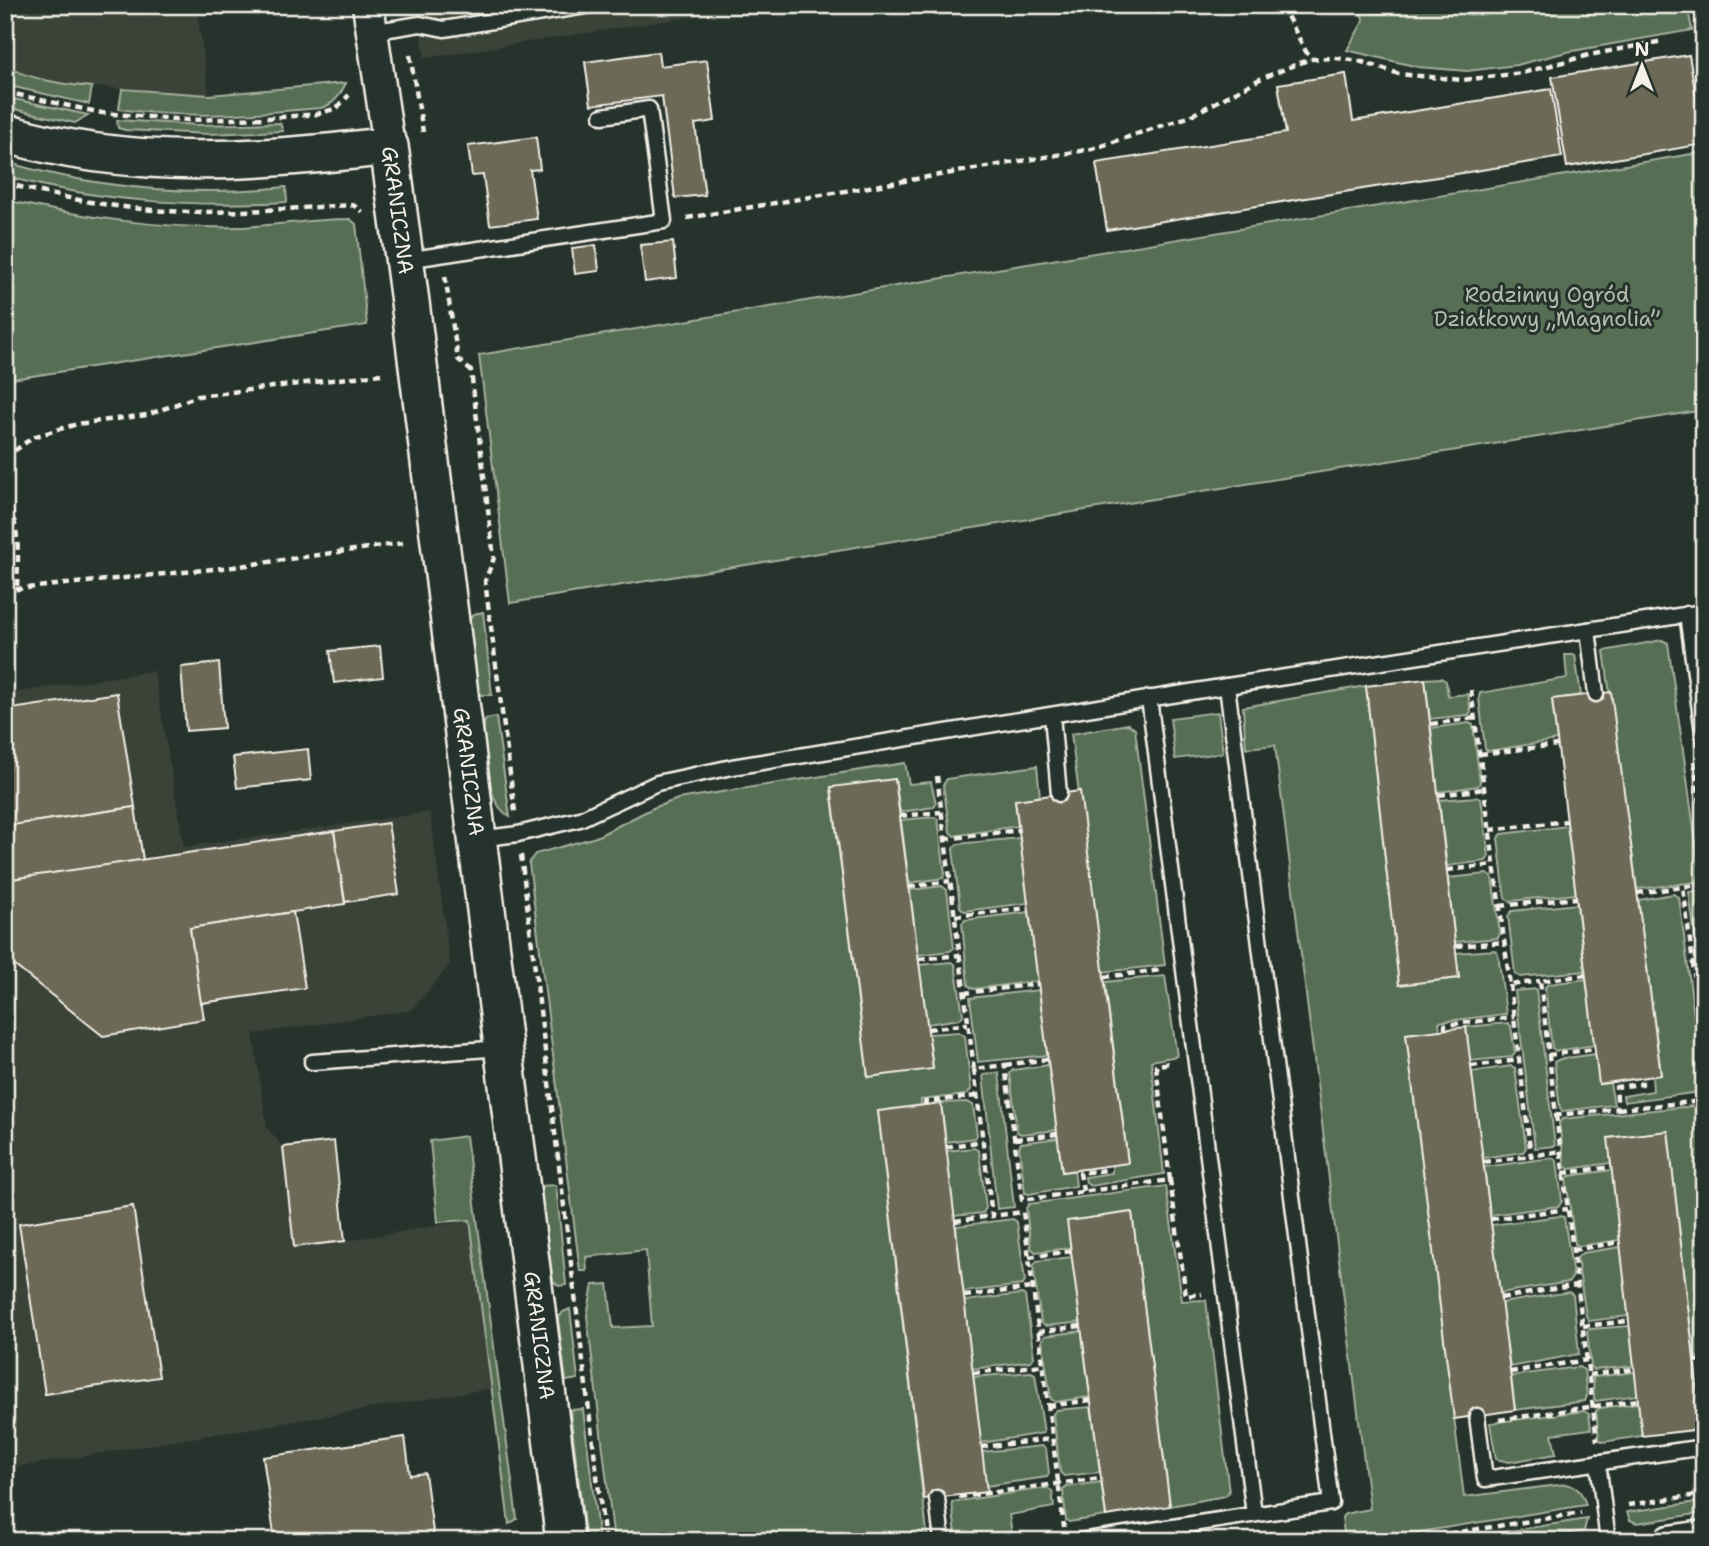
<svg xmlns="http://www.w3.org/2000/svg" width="1709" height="1546" font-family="'Shantell Sans',sans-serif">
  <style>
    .built { fill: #3b4339 }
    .green { fill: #566e53; stroke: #a5b09e; stroke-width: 2 }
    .building { fill: #6c6956; stroke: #f4f1e8; stroke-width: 2 }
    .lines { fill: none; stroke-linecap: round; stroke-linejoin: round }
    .service-casing { stroke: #f4f1e8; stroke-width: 19 }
    .minor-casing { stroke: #f4f1e8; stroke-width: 35 }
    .tertiary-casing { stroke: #f4f1e8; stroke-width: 42 }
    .path { stroke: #f4f1e8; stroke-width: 4.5; stroke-dasharray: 7 5; stroke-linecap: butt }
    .service { stroke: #26332d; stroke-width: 14 }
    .minor { stroke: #26332d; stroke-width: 30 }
    .tertiary { stroke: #26332d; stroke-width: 37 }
    .labels { text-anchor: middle; stroke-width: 6; stroke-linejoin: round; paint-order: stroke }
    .street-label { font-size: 21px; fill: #f4f1e8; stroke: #26332d }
    .park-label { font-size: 21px; fill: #b5bdac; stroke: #26332d }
  </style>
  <rect width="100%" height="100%" fill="#26332d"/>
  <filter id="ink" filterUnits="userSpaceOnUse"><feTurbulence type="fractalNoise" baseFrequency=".0143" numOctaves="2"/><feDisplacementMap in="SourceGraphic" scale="14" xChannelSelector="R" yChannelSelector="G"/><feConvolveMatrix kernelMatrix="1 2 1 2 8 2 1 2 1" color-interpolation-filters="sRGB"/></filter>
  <g filter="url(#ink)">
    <!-- built -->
    <g class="built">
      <path d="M5,5H196L209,95L70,85L13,70L5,65Z"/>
      <path d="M417,5H766L425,58Z"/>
      <path d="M154,671L184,847L430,812L450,964L429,990L411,1010L253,1034L267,1128L283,1147L295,1246L345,1241L470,1220L493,1388L5,1469V694Z"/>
    </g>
    <!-- green -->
    <g class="green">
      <path d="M1356,5H1371L1378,13L1423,5H1687L1692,30L1567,52L1517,65L1467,71L1418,67L1347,50L1364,20Z"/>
      <path d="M5,65C26,79 67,85 92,87L89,104L5,85Z"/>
      <path d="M346,83C340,95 335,104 321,108C253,114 186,119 119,109L122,89L209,95Z"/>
      <path d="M5,97L88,115L75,123L5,107Z"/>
      <path d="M117,120L198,125L280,123L283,131L208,134L125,130L118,128Z"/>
      <path d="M1704,152V410L510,603L479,355Z"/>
      <path d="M5,162C96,188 192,197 286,187L287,202C191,207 98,202 5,176Z"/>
      <path d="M5,200C82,217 159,229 238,227C275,226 312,219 350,219L356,224L367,325L5,380Z"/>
      <path d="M483,612L492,695H481L478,691L469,619L474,614Z"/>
      <path d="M1662,640L1668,643L1700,872L1697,882L1637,889L1604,651Z"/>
      <path d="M1565,655H1575L1581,695L1552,699L1557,740L1488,751L1485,749L1479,698L1480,693L1567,678Z"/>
      <path d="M1441,678L1446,681L1448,696L1468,694L1471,712L1468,715L1430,719L1425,679Z"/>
      <path d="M1366,686L1399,984L1459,978L1456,953L1495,950L1498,953L1506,1014L1439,1022L1440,1031L1406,1035L1464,1497L1566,1484C1579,1487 1582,1493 1586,1505L1364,1541H1345L1342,1517L1345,1514L1370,1509L1275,745L1246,748L1243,707Z"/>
      <path d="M1218,712L1223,753L1175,759L1170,718Z"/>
      <path d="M496,717L510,817C501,811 497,805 493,795C487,782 479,731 486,719Z"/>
      <path d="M1469,723L1473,725L1480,782L1478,786L1438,792L1431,728Z"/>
      <path d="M1128,724L1135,729L1165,965L1103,972L1071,734Z"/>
      <path d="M905,763L909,784L931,782L936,803L934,807L900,812L895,779L831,788L868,1077L933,1068L929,1034L959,1032L965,1036L971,1090L966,1095L921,1100V1105L878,1111L928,1541H614L587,1316L593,1285L608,1284L613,1328L652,1326L646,1250L586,1257L587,1271H580L529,863L535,854L596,837L653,808L678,799Z"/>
      <path d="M1037,766L1040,797L1015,800L1018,826L954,836L950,832L943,785L947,779Z"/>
      <path d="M1477,797L1481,798L1489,856L1486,861L1447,866L1439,800Z"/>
      <path d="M934,817L938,819L945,874L943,878L909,883L901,820Z"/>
      <path d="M1567,826L1576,894L1510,901L1505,898L1498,838L1502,834Z"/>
      <path d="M1020,838L1028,903L964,911L960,907L953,849L957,844Z"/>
      <path d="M1487,874L1492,877L1500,933L1498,938L1455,942L1448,878Z"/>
      <path d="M942,886L947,890L954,948L950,951L918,955L910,890Z"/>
      <path d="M1704,890V983L1701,984L1689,892Z"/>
      <path d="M1673,894L1679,897L1703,1087L1700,1092L1624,1102L1623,1096L1653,1091L1652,1076L1661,1074L1638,900Z"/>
      <path d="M1577,904L1585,971L1520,977L1515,974L1508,916L1512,911Z"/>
      <path d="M1029,912L1038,981L973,989L968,985L962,923L965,920Z"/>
      <path d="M952,962L955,964L963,1015L960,1019L927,1024L919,965Z"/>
      <path d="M1165,976L1177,1056L1151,1061L1164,1174L1090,1186L1086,1183L1085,1177L1112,1173V1165L1128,1163L1105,982Z"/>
      <path d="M1586,979L1595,1045L1556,1051L1552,1048L1545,987L1549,984Z"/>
      <path d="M1536,989L1555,1146L1535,1148L1515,991Z"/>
      <path d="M1039,990L1048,1055L978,1062L970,998Z"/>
      <path d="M1508,1023L1511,1026L1515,1053L1512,1057L1470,1061L1466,1027Z"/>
      <path d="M1596,1054L1600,1084L1610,1083L1614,1105L1562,1111L1560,1108L1554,1062L1560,1059Z"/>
      <path d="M1049,1065L1057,1130L1021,1134L1017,1132L1010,1073L1013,1070Z"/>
      <path d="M1511,1066L1515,1068L1526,1148L1523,1152L1482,1158L1471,1072Z"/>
      <path d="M999,1073L1014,1207L997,1209L983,1075Z"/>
      <path d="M968,1102L973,1105L977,1135L975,1138L946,1142L941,1103Z"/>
      <path d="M1704,1105V1356L1694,1357L1668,1131L1609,1138L1611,1163L1569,1169L1565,1167L1559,1123L1562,1119Z"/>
      <path d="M466,1136L517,1519L509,1524L470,1220L438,1222L430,1141Z"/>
      <path d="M1058,1138L1074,1170L1076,1186L1029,1194L1025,1193L1019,1147L1021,1143Z"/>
      <path d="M974,1148L979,1151L986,1208L983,1213L954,1216L946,1151Z"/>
      <path d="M1552,1158L1557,1161L1562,1201L1559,1206L1490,1215L1484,1167Z"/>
      <path d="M1612,1170L1620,1240L1579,1246L1575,1244L1566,1179L1569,1176Z"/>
      <path d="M556,1185L566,1285L559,1286L553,1281L540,1186Z"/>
      <path d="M1166,1186L1182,1301L1206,1300L1229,1492L1225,1496L1170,1506L1132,1213L1068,1221L1071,1248L1035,1252L1031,1248L1026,1208L1029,1204Z"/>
      <path d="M1560,1216L1564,1217L1573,1276L1569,1282L1500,1293L1491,1225Z"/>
      <path d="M1013,1219L1017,1222L1025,1281L1023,1285L963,1292L956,1226Z"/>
      <path d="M1621,1247L1629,1316L1589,1321L1586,1316L1577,1258L1582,1253Z"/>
      <path d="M1072,1257L1081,1322L1046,1326L1041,1323L1033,1266L1037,1261Z"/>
      <path d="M1569,1292L1573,1295L1579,1354L1510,1367L1501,1303Z"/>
      <path d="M1022,1294L1025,1296L1034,1357L1031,1361L972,1369L964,1301Z"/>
      <path d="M570,1309L578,1379L566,1381L558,1319L563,1312Z"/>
      <path d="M1630,1326L1634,1366L1593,1370L1591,1367L1587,1331L1590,1329Z"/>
      <path d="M1082,1331L1090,1397L1055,1402L1051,1399L1042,1341L1045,1336Z"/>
      <path d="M1579,1367L1584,1370L1587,1396L1585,1401L1515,1410L1511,1376Z"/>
      <path d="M1031,1372L1035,1374L1044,1433L981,1443L973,1377Z"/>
      <path d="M1635,1372L1638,1395L1596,1401L1594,1399L1593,1377Z"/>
      <path d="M1638,1403L1642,1436L1603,1442L1599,1439L1596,1411L1600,1408Z"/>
      <path d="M1091,1407L1100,1472L1064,1476L1060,1472L1053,1414L1056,1410Z"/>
      <path d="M583,1409L599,1541H586L570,1410Z"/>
      <path d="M1584,1411L1589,1414L1591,1429L1552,1434L1556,1454L1509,1462L1496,1459L1490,1423Z"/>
      <path d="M1042,1446L1046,1449L1049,1473L1047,1477L986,1486L982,1452Z"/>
      <path d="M1101,1482L1106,1516L1069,1522L1066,1520L1063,1490L1067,1487Z"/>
      <path d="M1046,1488L1052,1491L1054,1507L1009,1515L1013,1540L959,1541L956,1535L952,1502Z"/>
      <path d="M1704,1501V1513L1637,1523L1630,1520L1627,1512Z"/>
      <path d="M1587,1519L1584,1531L1516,1541H1446Z"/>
    </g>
    <!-- building -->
    <g class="building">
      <path d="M658,52L660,66L707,60L715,121L695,124L705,195L675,198L662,96L591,105L585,62Z"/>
      <path d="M1689,55L1704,144L1567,167L1552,77Z"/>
      <path d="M1346,74L1353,121L1551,89L1562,157L1107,230L1096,163L1286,133L1278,84Z"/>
      <path d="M536,137L540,169L530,170L537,219L490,225L483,175L472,176L468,146Z"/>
      <path d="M673,242L677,278L645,282L640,245Z"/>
      <path d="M596,245L599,271L575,274L572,248Z"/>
      <path d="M380,646L383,677L334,683L330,651Z"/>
      <path d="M219,663L224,728L186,731L181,667Z"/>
      <path d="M1425,679L1459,978L1399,985L1366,686Z"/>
      <path d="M1611,692L1661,1075L1599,1084L1552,699Z"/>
      <path d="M117,693L135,807L5,826V710Z"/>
      <path d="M308,749L311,780L237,788L233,757Z"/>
      <path d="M895,779L933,1069L868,1077L831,787Z"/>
      <path d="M1080,791L1128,1163L1062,1172L1015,800Z"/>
      <path d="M135,807L143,860L5,880V826Z"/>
      <path d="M388,823L399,894L345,902L334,831Z"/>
      <path d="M334,831L345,904L190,928L204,1019L103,1036L5,958V880Z"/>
      <path d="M293,912L305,988L201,1003L190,928Z"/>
      <path d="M1466,1027L1515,1410L1454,1419L1406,1034Z"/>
      <path d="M941,1103L987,1492L924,1499L878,1111Z"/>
      <path d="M1668,1131L1702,1429L1642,1436L1608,1138Z"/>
      <path d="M334,1141L345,1241L294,1247L283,1147Z"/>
      <path d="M133,1206L159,1377L45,1394L19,1224Z"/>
      <path d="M1132,1212L1170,1506L1106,1516L1067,1221Z"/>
      <path d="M405,1437L410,1475L425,1473L434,1539L275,1541L263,1457Z"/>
    </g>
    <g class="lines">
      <!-- service casing -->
      <g class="service-casing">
        <g id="service">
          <path d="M371,32L420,24L444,29L591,5"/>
          <path d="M406,260L664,221L649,109L602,116"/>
          <path d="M1687,614L1704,740"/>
          <path d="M1588,630L1596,694"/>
          <path d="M1227,686L1704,612"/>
          <path d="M1149,698L1254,1514"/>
          <path d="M1052,715L1059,794"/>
          <path d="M479,839L518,834L580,819L657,783L732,767L1227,686L1331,1503L1080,1541"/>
          <path d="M312,1062L502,1048"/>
          <path d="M1477,1416L1485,1479L1704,1447"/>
          <path d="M1598,1462L1608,1541"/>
          <path d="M937,1498L942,1541"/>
        </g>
      </g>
      <!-- minor casing -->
      <g class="minor-casing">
        <g id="minor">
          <path d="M368,5L389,146"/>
          <path d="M1669,1541L1704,1536"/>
        </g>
      </g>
      <!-- tertiary casing -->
      <g class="tertiary-casing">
        <g id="tertiary">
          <path id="s1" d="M5,133C130,171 261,162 389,146L410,302L565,1541"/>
        </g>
      </g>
      <!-- path -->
      <g class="path">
        <path d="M1284,5L1286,14L1310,59"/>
        <path d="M410,55L423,132"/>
        <path d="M5,92L102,113L187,120L269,118L317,114L337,108L349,95"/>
        <path d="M5,183C65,199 129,211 192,212C246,212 300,208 353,205L363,212"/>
        <path d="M687,218L1092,149L1188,117L1260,79L1310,59L1336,58L1359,61L1399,74L1463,80L1522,73L1589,55L1663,41"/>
        <path d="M445,276L458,359L471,371L494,558L485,581L515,812"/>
        <path d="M5,458L33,437L77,424L147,415L198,396L381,374"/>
        <path d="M5,497C21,526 18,557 17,589"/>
        <path d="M5,596L17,589L233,567L403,543"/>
        <path d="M1471,690L1510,985L1540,981"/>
        <path d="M1431,724L1475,718"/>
        <path d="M1480,754L1557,745"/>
        <path d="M1694,761L1704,834"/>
        <path d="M937,776L974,1069L1005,1065L1022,1200L1170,1180L1156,1066L1172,1062"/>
        <path d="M1439,795L1484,789"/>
        <path d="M900,816L941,812"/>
        <path d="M1490,830L1567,821"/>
        <path d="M945,839L1019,830"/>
        <path d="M521,855L605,1541"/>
        <path d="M1447,870L1494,865"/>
        <path d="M1704,884L1683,887L1704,1048"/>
        <path d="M909,887L950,881"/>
        <path d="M1637,893L1683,887"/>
        <path d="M1500,906L1576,898"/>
        <path d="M955,916L1029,908"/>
        <path d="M1456,946L1504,942"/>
        <path d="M919,959L960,955"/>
        <path d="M1586,975L1540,981L1556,1115L1618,1109L1616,1087L1642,1084L1641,1078"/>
        <path d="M1104,977L1161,970"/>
        <path d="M1510,985L1531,1156L1560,1151"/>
        <path d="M964,993L1038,984"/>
        <path d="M928,1029L968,1024"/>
        <path d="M1445,1030V1025L1514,1017"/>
        <path d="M1548,1055L1595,1049"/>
        <path d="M1005,1065L1048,1059"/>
        <path d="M1471,1066L1519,1060"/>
        <path d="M974,1069L992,1216L1023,1212L1064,1527"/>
        <path d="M925,1105V1102L977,1096"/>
        <path d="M1618,1109L1704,1101"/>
        <path d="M1556,1115L1597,1441"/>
        <path d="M1015,1139L1058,1134"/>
        <path d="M946,1147L983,1141"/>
        <path d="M1483,1162L1531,1156"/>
        <path d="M1563,1173L1612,1167"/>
        <path d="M1170,1180L1186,1296L1202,1294"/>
        <path d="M1083,1191L1080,1173L1106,1170L1105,1166"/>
        <path d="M1491,1219L1567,1209"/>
        <path d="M955,1221L992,1216"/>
        <path d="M1573,1250L1620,1242"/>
        <path d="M1029,1257L1071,1251"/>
        <path d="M964,1296L1033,1288"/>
        <path d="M1501,1298L1577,1285"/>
        <path d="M1583,1326L1629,1321"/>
        <path d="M1038,1332L1081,1326"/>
        <path d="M1694,1361L1704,1360"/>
        <path d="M1510,1372L1587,1360"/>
        <path d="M973,1373L1043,1365"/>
        <path d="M1589,1375L1635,1369"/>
        <path d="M1048,1406L1091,1400"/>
        <path d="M1499,1420L1638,1400"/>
        <path d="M981,1447L1052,1439"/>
        <path d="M959,1497L1101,1478"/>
        <path d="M1628,1505L1704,1494"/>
        <path d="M1402,1541L1581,1513"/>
      </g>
      <!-- service -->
      <use href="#service" class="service"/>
      <!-- minor -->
      <use href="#minor" class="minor"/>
      <!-- tertiary -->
      <use href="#tertiary" class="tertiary"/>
    </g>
  </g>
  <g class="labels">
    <!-- street labels -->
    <g class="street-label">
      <text dy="7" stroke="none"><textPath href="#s1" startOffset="452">GRANICZNA</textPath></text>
      <text dy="7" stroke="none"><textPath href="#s1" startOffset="1018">GRANICZNA</textPath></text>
      <text dy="7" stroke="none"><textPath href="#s1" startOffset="1586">GRANICZNA</textPath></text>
    </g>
    <!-- park labels -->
    <g class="park-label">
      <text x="1547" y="302">Rodzinny Ogród<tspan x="1547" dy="24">Działkowy „Magnolia”</tspan></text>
    </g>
  </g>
  <!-- margin -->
  <rect width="1709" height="1546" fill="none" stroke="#26332d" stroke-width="28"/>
  <rect x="14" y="14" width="1681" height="1518" fill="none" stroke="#f4f1e8" stroke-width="2.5" filter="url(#ink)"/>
  <!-- north arrow -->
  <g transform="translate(1642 66)" stroke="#26332d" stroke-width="5" paint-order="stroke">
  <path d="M0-5L12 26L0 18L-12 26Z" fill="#f4f1e8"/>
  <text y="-10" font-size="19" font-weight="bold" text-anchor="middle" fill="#f4f1e8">N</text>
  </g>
</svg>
